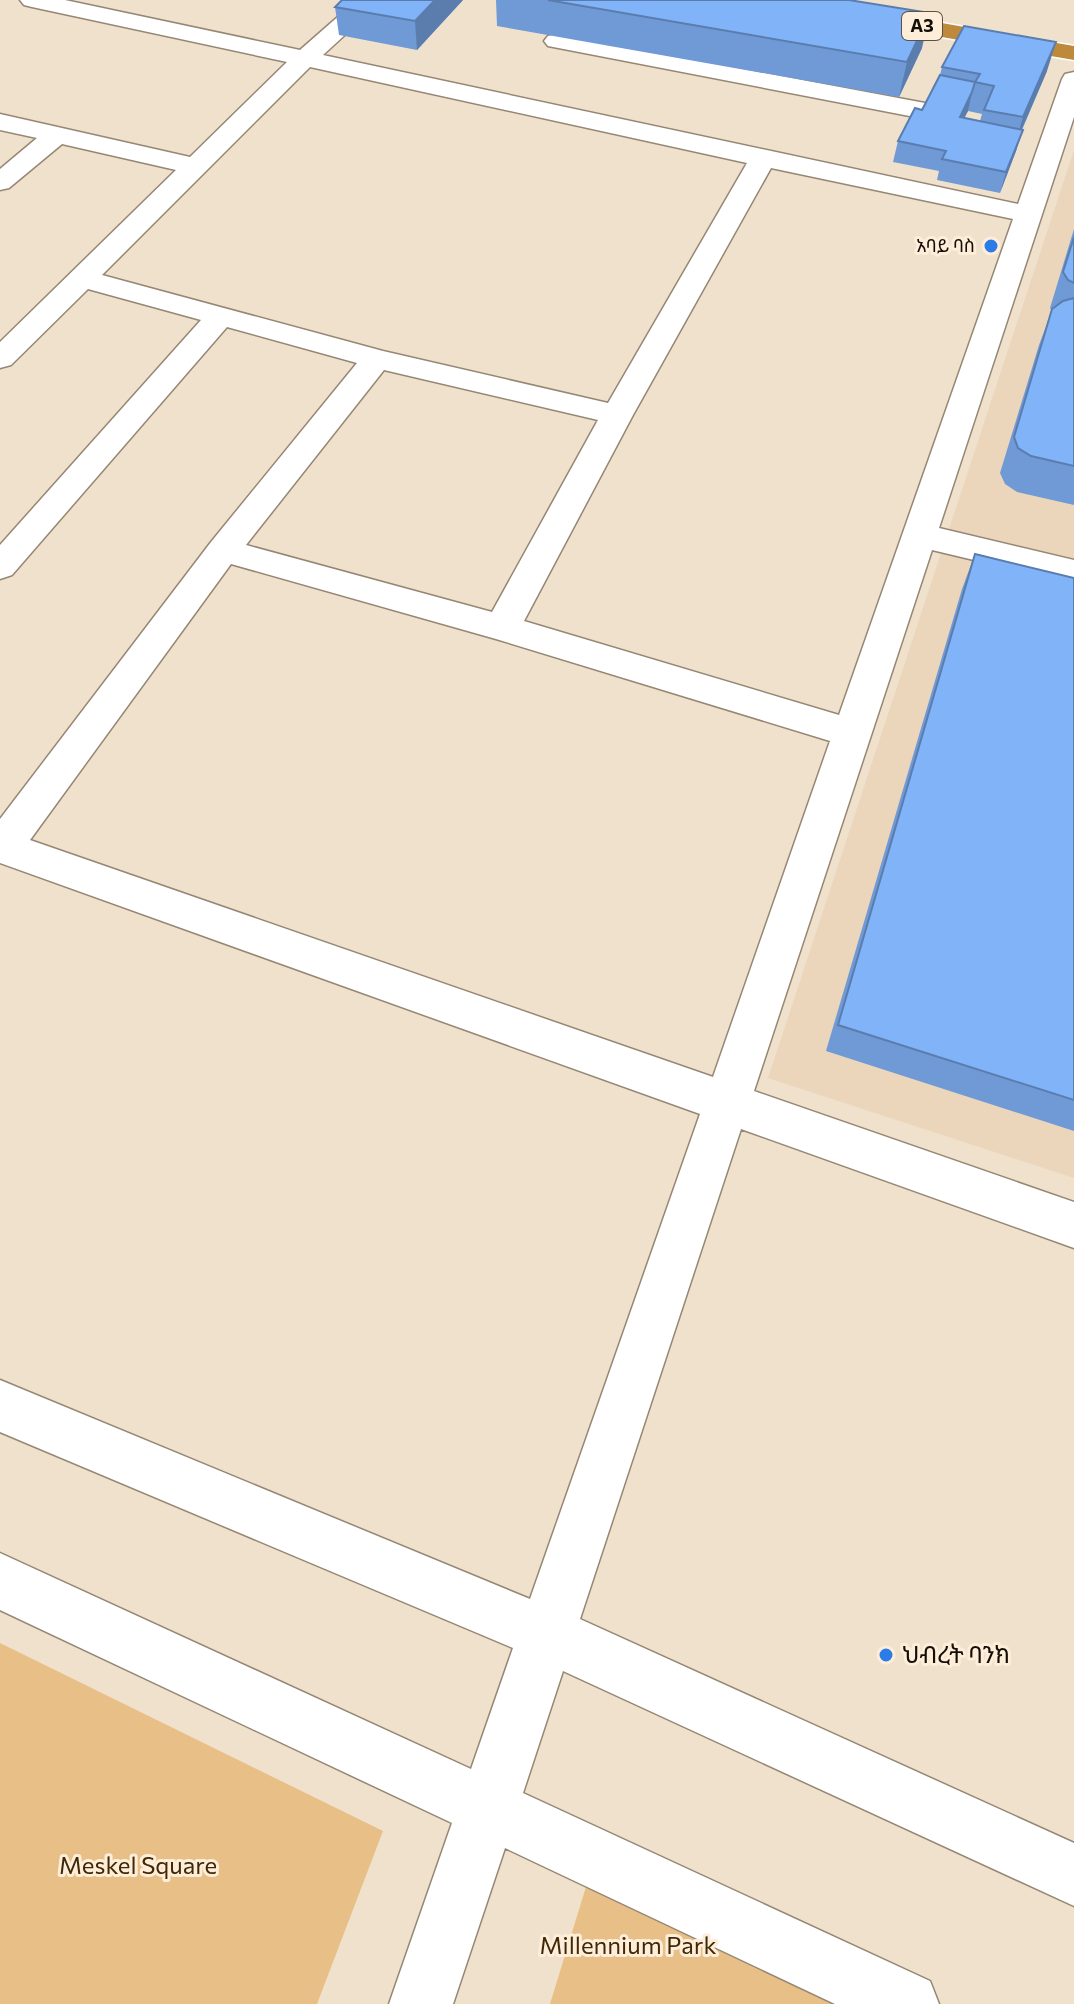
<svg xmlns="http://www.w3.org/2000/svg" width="1074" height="2004" font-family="Commissioner,'Noto Sans Ethiopic',sans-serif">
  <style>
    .built { fill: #ebd6bc }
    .green { fill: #e8bf87 }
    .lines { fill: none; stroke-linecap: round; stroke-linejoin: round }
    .minor-casing { stroke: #958774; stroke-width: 3 }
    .highway-casing { stroke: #fff; stroke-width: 3 }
    .minor { fill: #fff; fill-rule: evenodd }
    .highway { fill: #be893a; fill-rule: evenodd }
    .wall { fill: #6f9ad6; fill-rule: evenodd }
    .shaded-wall { fill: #5a7dae }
    .building { fill: #81b3f9; stroke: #5a7dae; stroke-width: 2 }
    .poi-dot { fill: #2b7ce7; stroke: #feeed9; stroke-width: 3 }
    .labels { text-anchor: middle; stroke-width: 6; stroke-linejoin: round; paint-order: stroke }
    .shield { fill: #feeed9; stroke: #5a5147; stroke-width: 2 }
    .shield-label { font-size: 18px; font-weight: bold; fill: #140e08 }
    .far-poi-label { font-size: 18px; fill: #140e08; stroke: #feeed9; text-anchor: end }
    .near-poi-label { font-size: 24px; fill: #140e08; stroke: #feeed9; text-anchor: start }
    .near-park-label { font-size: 24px; fill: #3e2805; stroke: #feeed9 }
  </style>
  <rect width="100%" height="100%" fill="#f0e1cc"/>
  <!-- built -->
  <path class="built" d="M1074,150V1178L768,1078Z"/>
  <!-- green -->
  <g class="green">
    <path d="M0,1643L383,1831L317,2004H0Z"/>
    <path d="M593,1864L889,2004H550Z"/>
  </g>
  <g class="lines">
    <!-- minor casing -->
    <g class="minor-casing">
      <g id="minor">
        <path d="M20,0H65L300,50L357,0H383L323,55L1018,204L1062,79L1065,74L1074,72V117L939,528L1074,560V584L932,550L754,1091L1074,1202V1248L741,1129L580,1619L1074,1843V1906L563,1671L523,1793L930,1981L939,2004H835L505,1848L453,2004H389L452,1823L0,1610V1553L471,1769L513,1648L0,1432V1380L530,1599L700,1114L0,863V819L211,542L357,363L227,327L12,575L0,579V545L201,320L88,289L11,365L0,368V342L176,170L62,144L9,188L0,190V169L37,138L0,130V114L190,157L287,62L32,7L24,5ZM310,67L747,163L608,403L383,351L102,275ZM771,168L1013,219L839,715L524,621L633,415ZM384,370L598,420L492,612L246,545ZM231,564L496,639L830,741L713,1077L30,840Z"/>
        <path d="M556,34L925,103L934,106L938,111L934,116L925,119L548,46L544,41L548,36Z"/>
      </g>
    </g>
    <!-- highway casing -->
    <g class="highway-casing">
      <path id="highway" d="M757,0H809L1074,46V60L769,7L761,5Z"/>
    </g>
    <!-- minor -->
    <use href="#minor" class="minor"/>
    <!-- highway -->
    <use href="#highway" class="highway"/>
  </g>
  <!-- wall -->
  <g class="wall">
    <path d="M342,0H463L417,50L339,35L335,7Z"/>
    <path d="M496,0H849L922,48L899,97L497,26Z"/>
    <path d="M942,67L1047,71L1022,130L1016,151L1000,193L937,180L939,171L893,162L898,141L922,110L940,75ZM968,111L982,114L980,121L964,118Z"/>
    <path d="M1074,229V505L1017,492L1005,484L1000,473L1039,345L1052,311L1050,308Z"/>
    <path d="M975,554L1074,578V1131L826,1051L962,589Z"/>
  </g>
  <!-- shaded-wall -->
  <g class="shaded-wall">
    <path d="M435,0H463L417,50L415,21Z"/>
    <path d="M930,13L922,48L899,97L907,62Z"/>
    <path d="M1056,42L1047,71L1014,147L1023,117Z"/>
    <path d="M972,92L968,111L954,138L960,117Z"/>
    <path d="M1023,130L1016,151L1000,193L1006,172Z"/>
  </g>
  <!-- building -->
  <g class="building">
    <path d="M342,0H435L415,21L335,7Z"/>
    <path d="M548,0H849L930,13L907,62Z"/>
    <path d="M964,26L1056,42L1023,117L984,110L994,86L975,82L980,74L942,67Z"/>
    <path d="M940,75L975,82L972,92L960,117L1023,130L1006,172L942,159L946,151L898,141L915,108L922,110Z"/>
    <path d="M1074,237V283L1068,280L1063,272Z"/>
    <path d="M1074,298V466L1031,456L1018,448L1014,437L1052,309L1063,301Z"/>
    <path d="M975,554L1074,578V1100L838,1025Z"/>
  </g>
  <!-- markers -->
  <g class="poi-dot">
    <circle cx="991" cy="246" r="8"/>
    <circle cx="886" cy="1655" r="8"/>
  </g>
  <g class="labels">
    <!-- shield labels -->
    <rect class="shield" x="902" y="12" width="40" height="28" rx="6"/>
    <g class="shield-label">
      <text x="922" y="32">A3</text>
    </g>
    <!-- far-poi labels -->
    <g class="far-poi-label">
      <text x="975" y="252">አባይ ባስ</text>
    </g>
    <!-- near-poi labels -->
    <g class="near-poi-label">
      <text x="902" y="1663">ህብረት ባንክ</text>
    </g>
    <!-- near-park labels -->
    <g class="near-park-label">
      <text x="138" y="1874">Meskel Square</text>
      <text x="628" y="1954">Millennium Park</text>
    </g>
  </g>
</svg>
